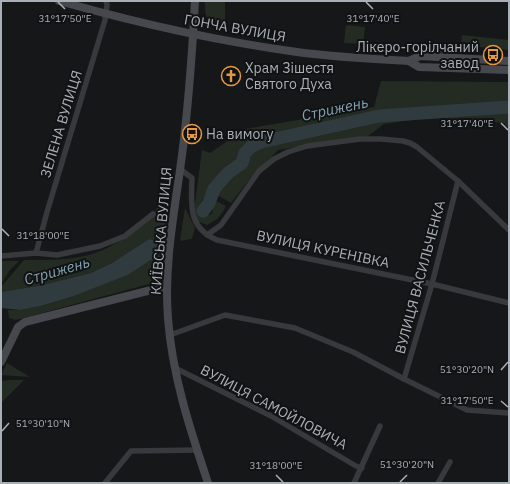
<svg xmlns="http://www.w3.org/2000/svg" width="510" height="484" font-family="'IBM Plex Sans',sans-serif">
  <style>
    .green { fill: #232b23 }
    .water { fill: #303b40 }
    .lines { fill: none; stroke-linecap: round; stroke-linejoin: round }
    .river { stroke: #303b40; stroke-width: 13 }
    .street { stroke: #38393d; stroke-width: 5.5 }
    .secondary { stroke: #46484d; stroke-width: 8 }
    .ticks { fill: none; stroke: #a9afb7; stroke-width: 1.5 }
    .labels { text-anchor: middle; stroke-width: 4; stroke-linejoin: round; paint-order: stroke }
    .street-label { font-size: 14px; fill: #a9afb7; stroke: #111213 }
    .poi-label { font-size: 14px; fill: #a9afb7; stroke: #111213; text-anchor: start }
    .water-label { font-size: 15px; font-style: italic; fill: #83a1b0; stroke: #111213 }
    .ticks-label { font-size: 10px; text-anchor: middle; fill: #a9afb7; stroke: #111213; stroke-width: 4; stroke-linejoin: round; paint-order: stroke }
  </style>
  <rect width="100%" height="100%" fill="#161718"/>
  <!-- green -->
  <g class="green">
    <path d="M205,1H225V27C206,23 205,20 205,1Z"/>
    <path d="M346,25L365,27L363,44L344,43Z"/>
    <path d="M462,35L509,40V50L461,45Z"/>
    <path d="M414,46L455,50L451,54L412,50V48Z"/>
    <path d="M381,81L509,82V128L504,123L431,117L384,124L368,136L278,150L249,180L231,203L210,191L212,193L208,201L203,199L200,204L206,214L210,215L212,213L213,209L211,205L214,200L226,206C221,216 217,220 207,225L197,221L194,211L202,150L210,153L245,129L374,107Z"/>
    <path d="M163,193H169L160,281L16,320L9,318L8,310H20L41,306L74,296L128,275L157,256L158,249L162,243L159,239L153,240L149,239L112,263L91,273L38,286L1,292V287L24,260C50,260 78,261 103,250C114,245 126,236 136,228C152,215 157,213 163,193Z"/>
    <path d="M185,208L195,228L192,239L180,241Z"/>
    <path d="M1,261H19L10,270L1,284Z"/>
    <path d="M7,363L30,377L1,375Z"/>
    <path d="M10,380H24L1,403V381Z"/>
  </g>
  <!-- water -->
  <path class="water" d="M149,239L153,240L159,239L162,243L158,249L157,256L128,275L74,296L41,306L20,310L1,308V292L38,286L91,273L112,263Z"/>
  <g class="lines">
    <!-- river -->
    <path class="river" d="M203,211L209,203L214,189L219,183L228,173L242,163L245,153L252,146L261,142L379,116L509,107"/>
    <!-- street -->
    <g class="street">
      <path d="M180,169L192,178C191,205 188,228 217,240L432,284L509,303"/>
      <path d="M207,235L221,225L259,171L274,159L288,152L307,146L360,139H381L403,141L410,143L417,147L458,181L509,230"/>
      <path d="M36,253L47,212L105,20L107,5L106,1"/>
      <path d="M1,256L36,253L57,255L100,246L125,236L153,214"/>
      <path d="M170,335L225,315L295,328L353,352L404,379L467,410L509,413"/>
      <path d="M175,368L271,416L356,466L362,468"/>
      <path d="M404,379L432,284L458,181"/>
      <path d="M105,483L131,451L197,450"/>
      <path d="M354,483L380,426"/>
      <path d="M438,483L450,462"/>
    </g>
    <!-- secondary -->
    <g class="secondary">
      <path d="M59,1C137,23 216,41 297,52C333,57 372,59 409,61L420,56L509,61"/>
      <path d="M195,1C192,57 188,114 180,170C173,219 164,269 168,318C172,375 190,429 208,483"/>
      <path d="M409,61L419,67L509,70"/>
      <path d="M1,362L18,327L25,322L167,286"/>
    </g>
  </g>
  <!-- ticks -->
  <path class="ticks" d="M58,2L65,9M366,2L373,9M501,123L508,130M2,229L9,236M501,370L508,362M501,401L508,407M2,431L9,423M276,475L283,482M400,482L407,475"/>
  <!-- icons -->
  <defs>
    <g id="bus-ring" transform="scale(1)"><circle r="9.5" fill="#111213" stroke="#e59942" stroke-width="1.5"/><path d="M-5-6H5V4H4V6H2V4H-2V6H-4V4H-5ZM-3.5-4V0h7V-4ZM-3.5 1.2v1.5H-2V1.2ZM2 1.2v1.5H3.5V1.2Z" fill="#e59942"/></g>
    <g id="church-ring" transform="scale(1)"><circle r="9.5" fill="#111213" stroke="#e59942" stroke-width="1.5"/><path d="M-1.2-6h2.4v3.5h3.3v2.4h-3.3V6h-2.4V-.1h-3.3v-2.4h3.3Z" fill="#e59942"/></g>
  </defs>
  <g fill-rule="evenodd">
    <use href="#bus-ring" x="493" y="55"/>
    <use href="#church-ring" x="231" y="76"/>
    <use href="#bus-ring" x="192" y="134"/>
  </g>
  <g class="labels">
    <!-- street labels -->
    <g class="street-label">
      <text transform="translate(235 28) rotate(10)" y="5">ГОНЧА ВУЛИЦЯ</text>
      <text transform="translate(61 124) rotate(-73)" y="5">ЗЕЛЕНА ВУЛИЦЯ</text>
      <text transform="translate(161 231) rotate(-85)" y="5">КИЇВСЬКА ВУЛИЦЯ</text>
      <text transform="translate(323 249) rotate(12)" y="5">ВУЛИЦЯ КУРЕНІВКА</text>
      <text transform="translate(420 277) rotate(-75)" y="5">ВУЛИЦЯ ВАСИЛЬЧЕНКА</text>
      <text transform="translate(274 407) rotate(28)" y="5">ВУЛИЦЯ САМОЙЛОВИЧА</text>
    </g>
    <!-- poi labels -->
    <g class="poi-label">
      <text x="479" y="52" text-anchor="end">Лікеро-горілчаний<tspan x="479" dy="16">завод</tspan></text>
      <text x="245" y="73">Храм Зішестя<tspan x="245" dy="16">Святого Духа</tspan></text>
      <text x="206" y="139">На вимогу</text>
    </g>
    <!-- water labels -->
    <g class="water-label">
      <text transform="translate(335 109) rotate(-12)" y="5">Стрижень</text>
      <text transform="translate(57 271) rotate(-16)" y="5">Стрижень</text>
    </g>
  </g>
  <g class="ticks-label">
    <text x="373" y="22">31°17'40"E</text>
    <text x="65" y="22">31°17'50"E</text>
    <text x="467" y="127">31°17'40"E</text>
    <text x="43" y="239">31°18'00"E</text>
    <text x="467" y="373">51°30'20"N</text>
    <text x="467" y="404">31°17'50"E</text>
    <text x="43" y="427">51°30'10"N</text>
    <text x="407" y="468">51°30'20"N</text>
    <text x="276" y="469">31°18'00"E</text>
  </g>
  <!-- border -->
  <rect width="510" height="484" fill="none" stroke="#a9afb7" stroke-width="4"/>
</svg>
